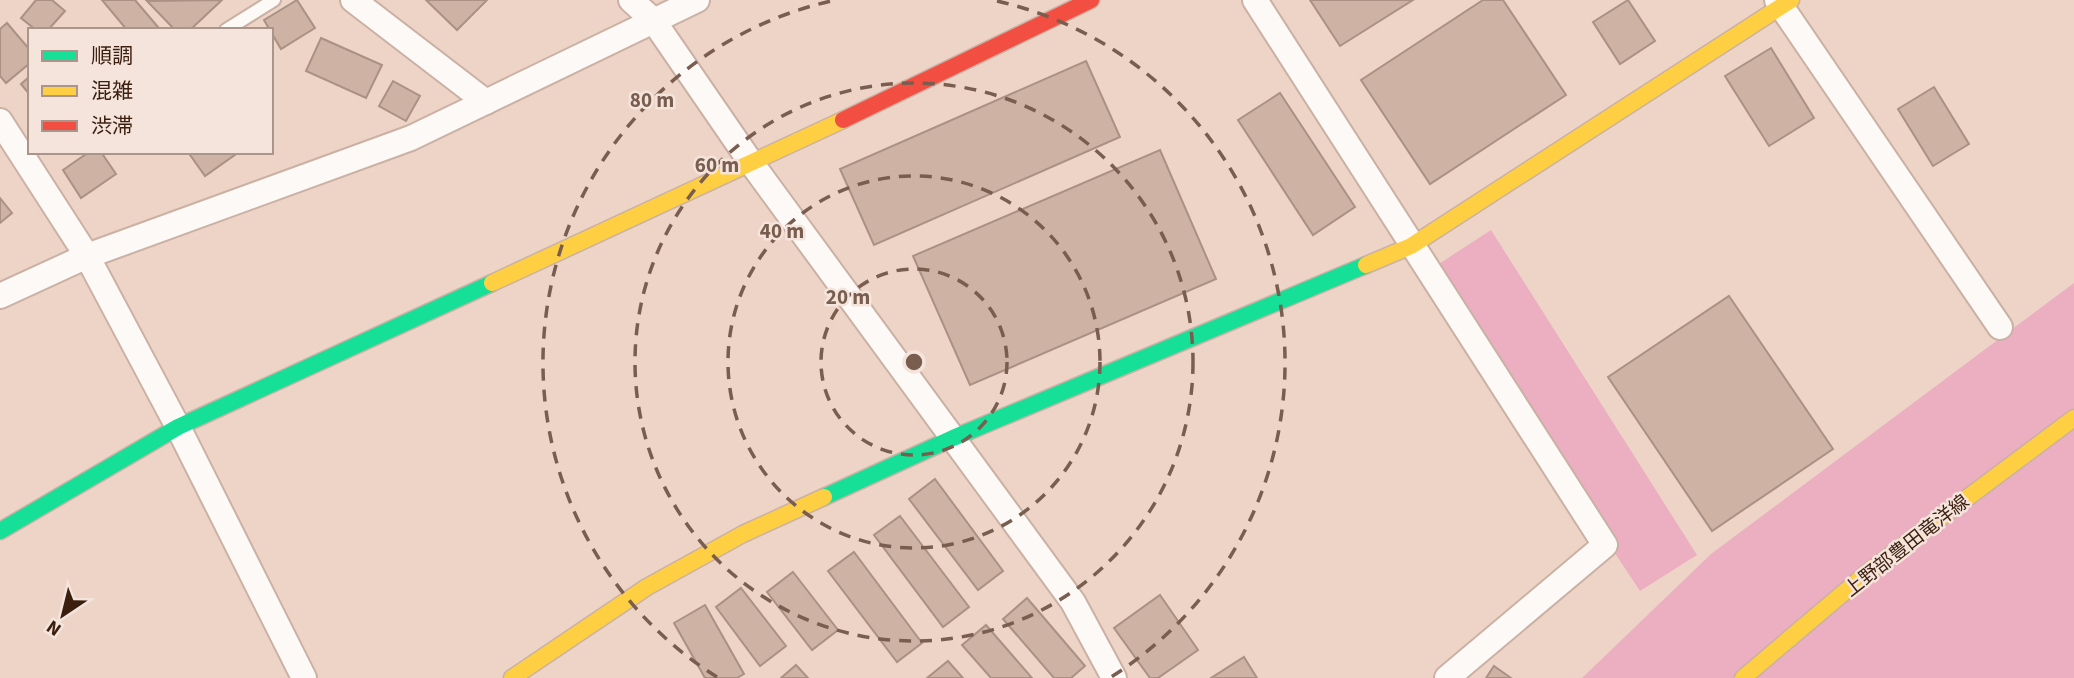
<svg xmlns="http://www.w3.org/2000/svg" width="2074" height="678" font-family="'Source Sans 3','Noto Sans JP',sans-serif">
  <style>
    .green { fill: #ebafc1 }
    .building { fill: #ceb2a3; stroke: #aa9184; stroke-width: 2 }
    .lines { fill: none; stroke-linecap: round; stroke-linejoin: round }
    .lane-casing { stroke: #cab1a4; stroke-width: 16 }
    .street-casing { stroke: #cab1a4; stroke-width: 28 }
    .fast-casing { stroke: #cab1a4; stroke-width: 19 }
    .slow-casing { stroke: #cab1a4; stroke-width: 19 }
    .jam-casing { stroke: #cab1a4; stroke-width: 19 }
    .lane { stroke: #fcf9f7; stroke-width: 12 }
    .street { stroke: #fcf9f7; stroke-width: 24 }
    .fast { stroke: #16e098; stroke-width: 16 }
    .slow { stroke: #ffcf43; stroke-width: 16 }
    .jam { stroke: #f24e42; stroke-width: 16 }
    .ring { fill: none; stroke: #795e4f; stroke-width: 3.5; stroke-dasharray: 12 9 }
    .labels { text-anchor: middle; stroke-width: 5; stroke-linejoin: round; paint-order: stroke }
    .street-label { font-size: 19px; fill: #3a1e0e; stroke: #f4e4dc }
    .centre { fill: #795e4f; stroke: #f4e4dc; stroke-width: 3.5 }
    .ring-label { font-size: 21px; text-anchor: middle; font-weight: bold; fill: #795e4f; stroke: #f4e4dc; stroke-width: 5; stroke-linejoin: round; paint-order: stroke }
  </style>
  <rect width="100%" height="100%" fill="#eed4c7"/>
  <!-- green -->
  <g class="green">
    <path d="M1491,230L1697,555L1640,591L1428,271Z"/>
    <path d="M2074,283V678H1582L1711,554Z"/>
  </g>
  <!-- building -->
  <g class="building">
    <path d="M36,0H52L65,11L48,30H36L21,18Z"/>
    <path d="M102,0H135L158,27L155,30H127Z"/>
    <path d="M222,0L190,30H175L147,1Z"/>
    <path d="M297,0L315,28L281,49L264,20Z"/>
    <path d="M426,0H487L457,30Z"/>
    <path d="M1310,0H1413L1340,46Z"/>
    <path d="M1483,0H1503L1566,95L1430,184L1361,80Z"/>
    <path d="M1628,0L1655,41L1620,64L1593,22Z"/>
    <path d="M7,23L30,50V63L6,83L0,76V29Z"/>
    <path d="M321,38L382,65L366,98L306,71Z"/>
    <path d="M1771,48L1814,118L1769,146L1725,76Z"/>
    <path d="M1086,61L1120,137L874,245L840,169Z"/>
    <path d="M30,76V95L21,84Z"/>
    <path d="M393,81L420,96L406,121L379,106Z"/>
    <path d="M1934,87L1969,144L1933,166L1898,109Z"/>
    <path d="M1280,93L1355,207L1313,235L1238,120Z"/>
    <path d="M1160,150L1216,279L970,385L913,256Z"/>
    <path d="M89,152H101L116,174L81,198L63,170Z"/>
    <path d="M188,152H239L205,176Z"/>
    <path d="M0,198L12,213L0,223Z"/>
    <path d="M1729,296L1833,449L1712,531L1608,377Z"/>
    <path d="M935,479L1003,571L978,590L909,499Z"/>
    <path d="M900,516L969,607L943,627L874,535Z"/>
    <path d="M854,552L922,643L897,662L828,571Z"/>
    <path d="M793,572L838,630L812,650L767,592Z"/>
    <path d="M741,588L786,646L760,666L716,607Z"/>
    <path d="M1160,595L1198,650L1158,678H1150L1114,628Z"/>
    <path d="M1027,598L1085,666L1071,678H1054L1003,619Z"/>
    <path d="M705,605L744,674L737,678H705L674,623Z"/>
    <path d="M986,625L1032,678H991L962,645Z"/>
    <path d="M1244,657L1257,678H1211Z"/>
    <path d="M948,661L963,678H927Z"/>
    <path d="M796,665L808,678H781Z"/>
    <path d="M1494,666L1511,678H1486Z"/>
  </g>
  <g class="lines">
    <!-- lane casing -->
    <g class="lane-casing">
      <path id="lane" d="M226,30L274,0"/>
    </g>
    <!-- street casing -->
    <g class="street-casing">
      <g id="street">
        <path d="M353,0L486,102"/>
        <path d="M631,0L653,20L752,164L1073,602L1114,678"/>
        <path d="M1255,0L1605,545L1447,678"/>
        <path d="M1777,0L2000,327"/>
        <path d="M0,121L87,256L178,427L304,678"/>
        <path d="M0,296L87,256L411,138L697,0"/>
      </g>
    </g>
    <!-- fast casing -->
    <g class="fast-casing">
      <g id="fast">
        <path d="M824,497L953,438L1366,265"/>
        <path d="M0,531L178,427L492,283"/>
      </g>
    </g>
    <!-- slow casing -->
    <g class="slow-casing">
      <g id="slow">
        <path d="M1366,265L1411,246L1791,0"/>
        <path d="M492,283L843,120"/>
        <path d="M512,678L647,587L743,534L824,497"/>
        <path d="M1743,678L1868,572L2074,418"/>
      </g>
    </g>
    <!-- jam casing -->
    <g class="jam-casing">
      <path id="jam" d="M843,120L1091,0"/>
    </g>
    <!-- lane -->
    <use href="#lane" class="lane"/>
    <!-- street -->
    <use href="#street" class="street"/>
    <!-- fast -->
    <use href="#fast" class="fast"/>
    <!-- slow -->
    <use href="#slow" class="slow"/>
    <!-- jam -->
    <use href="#jam" class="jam"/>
  </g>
  <!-- distance rings -->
  <g class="ring">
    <circle cx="914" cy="362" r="93"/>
    <circle cx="914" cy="362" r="186"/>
    <circle cx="914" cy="362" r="279"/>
    <path d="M717 677A371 371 0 0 1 831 1M997 1A371 371 0 0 1 1111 677"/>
  </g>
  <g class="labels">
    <!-- street labels -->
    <g class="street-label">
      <text transform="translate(1906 545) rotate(-38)" y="7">上野部豊田竜洋線</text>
    </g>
  </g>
  <circle cx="914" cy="362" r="10" class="centre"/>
  <g class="ring-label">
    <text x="652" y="107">80 m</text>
    <text x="717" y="172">60 m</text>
    <text x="782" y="238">40 m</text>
    <text x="848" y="304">20 m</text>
  </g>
  <!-- legend -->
  <rect x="28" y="28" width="245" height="126" fill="#f4e4dc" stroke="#aa958a" stroke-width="2"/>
  <rect x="42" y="51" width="35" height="10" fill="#16e098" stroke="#aa958a" stroke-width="2"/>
  <text x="91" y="63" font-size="21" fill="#3a1e0e">順調</text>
  <rect x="42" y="86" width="35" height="10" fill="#ffcf43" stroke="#aa958a" stroke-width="2"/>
  <text x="91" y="98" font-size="21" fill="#3a1e0e">混雑</text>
  <rect x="42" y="121" width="35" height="10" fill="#f24e42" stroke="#aa958a" stroke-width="2"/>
  <text x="91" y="133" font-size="21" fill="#3a1e0e">渋滞</text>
  <!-- north arrow -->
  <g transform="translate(63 615) rotate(215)" stroke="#f4e4dc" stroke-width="5" paint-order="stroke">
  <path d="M0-5L12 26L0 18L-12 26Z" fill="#3a1e0e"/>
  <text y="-10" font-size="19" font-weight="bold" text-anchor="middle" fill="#3a1e0e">N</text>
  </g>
</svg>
